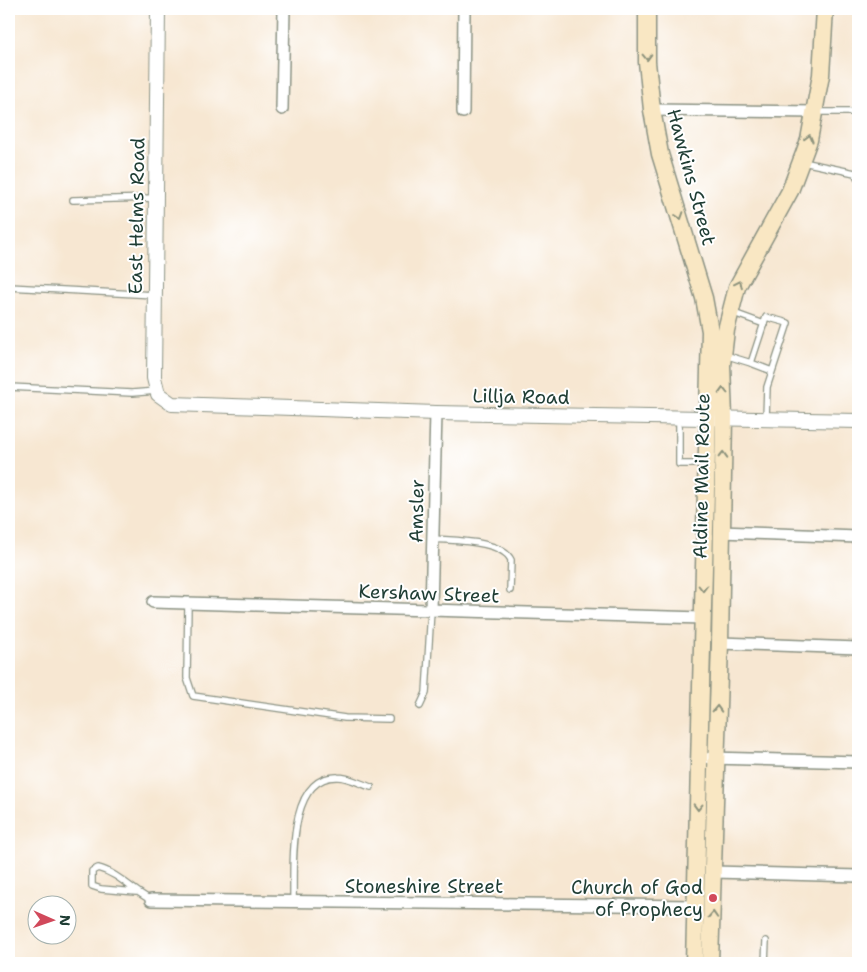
<svg xmlns="http://www.w3.org/2000/svg" width="867" height="972" font-family="'Shantell Sans',sans-serif">
  <style>
    .lines { fill: none; stroke-linecap: round; stroke-linejoin: round }
    .service-casing { stroke: #8b9283; stroke-width: 8 }
    .minor-casing { stroke: #8b9283; stroke-width: 14 }
    .tertiary-casing { stroke: #8b9283; stroke-width: 16 }
    .secondary-casing { stroke: #8b9283; stroke-width: 19 }
    .service { stroke: #fff; stroke-width: 5.5 }
    .minor { stroke: #fff; stroke-width: 11 }
    .tertiary { stroke: #fff; stroke-width: 14 }
    .secondary { stroke: #f9e7c3; stroke-width: 16 }
    .oneway { stroke: #8c927c }
    .poi-dot { fill: #d1495b; stroke: #fff; stroke-width: 2 }
    .labels { text-anchor: middle; stroke-width: 4; stroke-linejoin: round; paint-order: stroke }
    .street-label { font-size: 19px; fill: #1f3d34; stroke: #fff }
    .poi-label { font-size: 19px; fill: #1f3d34; stroke: #fff; text-anchor: end }
  </style>
  <rect width="100%" height="100%" fill="#fff"/>
  <filter id="ink" filterUnits="userSpaceOnUse"><feTurbulence type="fractalNoise" baseFrequency=".02" numOctaves="2"/><feDisplacementMap in="SourceGraphic" scale="10" xChannelSelector="R" yChannelSelector="G"/><feConvolveMatrix kernelMatrix="1 2 1 2 8 2 1 2 1" color-interpolation-filters="sRGB"/></filter>
  <filter id="wash" filterUnits="userSpaceOnUse"><feTurbulence type="fractalNoise" baseFrequency=".0096" numOctaves="4" result="noise"/><feDisplacementMap in="SourceGraphic" scale="20" xChannelSelector="R" yChannelSelector="G"/><feGaussianBlur stdDeviation="1.12" result="paint"/><feColorMatrix in="noise" values="0 0 0 0 0 0 0 0 0 0 0 0 0 0 0 0 0 1.4 0 .05"/><feComposite in="paint" operator="in"/></filter>
  <g filter="url(#wash)">
    <rect width="100%" height="100%" fill="#f7e7d2"/>
  </g>
  <g filter="url(#ink)">
    <g class="lines">
      <!-- service casing -->
      <g class="service-casing">
        <g id="service">
          <path d="M815,112H858"/>
          <path d="M803,162L855,173L858,179"/>
          <path d="M73,200L156,198"/>
          <path d="M9,287L154,295"/>
          <path d="M731,312L764,324"/>
          <path d="M725,355L751,363"/>
          <path d="M9,387L132,393L157,391"/>
          <path d="M766,418L767,387L788,323L766,317L751,363L772,371"/>
          <path d="M679,419V464H704"/>
          <path d="M433,539C454,541 501,540 511,560L510,590"/>
          <path d="M188,603L187,678L193,696L345,718L389,719"/>
          <path d="M420,706L426,693L431,610"/>
          <path d="M136,892L101,889L92,886V871L98,868C118,873 133,891 151,900"/>
          <path d="M293,902C294,868 286,775 338,777C348,777 361,784 371,787"/>
          <path d="M765,963L766,941"/>
        </g>
      </g>
      <!-- minor casing -->
      <g class="minor-casing">
        <g id="minor">
          <path d="M282,109L284,9"/>
          <path d="M652,110L815,112"/>
          <path d="M463,112L464,9"/>
          <path d="M720,532L858,537"/>
          <path d="M153,602L703,618"/>
          <path d="M431,610L436,413"/>
          <path d="M720,643L858,648"/>
          <path d="M710,758L858,762"/>
          <path d="M714,872L858,876"/>
          <path d="M151,900L696,906"/>
        </g>
      </g>
      <!-- tertiary casing -->
      <g class="tertiary-casing">
        <path id="tertiary" d="M158,9L154,378L158,394L172,404L436,413L858,421"/>
      </g>
      <!-- secondary casing -->
      <g class="secondary-casing">
        <g id="secondary">
          <path d="M647,9V62L652,110L660,154L704,298L710,331L694,963"/>
          <path d="M710,963L720,643L724,417L722,365L726,330L737,287L790,191L809,140L821,75L825,9"/>
        </g>
      </g>
      <!-- service -->
      <use href="#service" class="service"/>
      <!-- minor -->
      <use href="#minor" class="minor"/>
      <!-- tertiary -->
      <use href="#tertiary" class="tertiary"/>
      <!-- secondary -->
      <use href="#secondary" class="secondary"/>
    </g>
    <!-- one-way arrows -->
    <defs><path id="oneway-chevron" d="M-2-3.5L2.5 0L-2 3.5" fill="none" stroke-width="1.6" stroke-linecap="round" stroke-linejoin="round" transform="scale(1.25)"/></defs>
    <g class="oneway">
      <use href="#oneway-chevron" transform="translate(647 57) rotate(88)"/>
      <use href="#oneway-chevron" transform="translate(809 138) rotate(-75)"/>
      <use href="#oneway-chevron" transform="translate(680 216) rotate(72)"/>
      <use href="#oneway-chevron" transform="translate(739 284) rotate(-64)"/>
      <use href="#oneway-chevron" transform="translate(723 391) rotate(-92)"/>
      <use href="#oneway-chevron" transform="translate(723 455) rotate(-88)"/>
      <use href="#oneway-chevron" transform="translate(703 588) rotate(90)"/>
      <use href="#oneway-chevron" transform="translate(717 709) rotate(-88)"/>
      <use href="#oneway-chevron" transform="translate(698 807) rotate(91)"/>
      <use href="#oneway-chevron" transform="translate(713 915) rotate(-87)"/>
    </g>
  </g>
  <!-- markers -->
  <circle class="poi-dot" cx="713" cy="898" r="5"/>
  <g class="labels">
    <!-- street labels -->
    <g class="street-label">
      <text transform="translate(692 177) rotate(75)" y="7">Hawkins Street</text>
      <text transform="translate(136 216) rotate(-89)" y="7">East Helms Road</text>
      <text transform="translate(521 396) rotate(1)" y="7">Lillja Road</text>
      <text transform="translate(701 476) rotate(-89)" y="7">Aldine Mail Route</text>
      <text transform="translate(416 511) rotate(-89)" y="7">Amsler</text>
      <text transform="translate(429 593) rotate(2)" y="7">Kershaw Street</text>
      <text x="424" y="893">Stoneshire Street</text>
    </g>
    <!-- poi labels -->
    <g class="poi-label">
      <text x="703" y="894">Church of God<tspan x="703" dy="22">of Prophecy</tspan></text>
    </g>
  </g>
  <!-- margin -->
  <rect width="867" height="972" fill="none" stroke="#fff" stroke-width="30"/>
  <!-- north arrow -->
  <g transform="translate(52 920) rotate(92)"><circle r="24" fill="#ffffff" stroke="#a5b1ae"/>
  <path d="M0-4L9 19L0 12L-9 19Z" fill="#d1495b"/>
  <text y="-8" font-size="14" font-weight="bold" text-anchor="middle" fill="#1f3d34">N</text>
  </g>
</svg>
